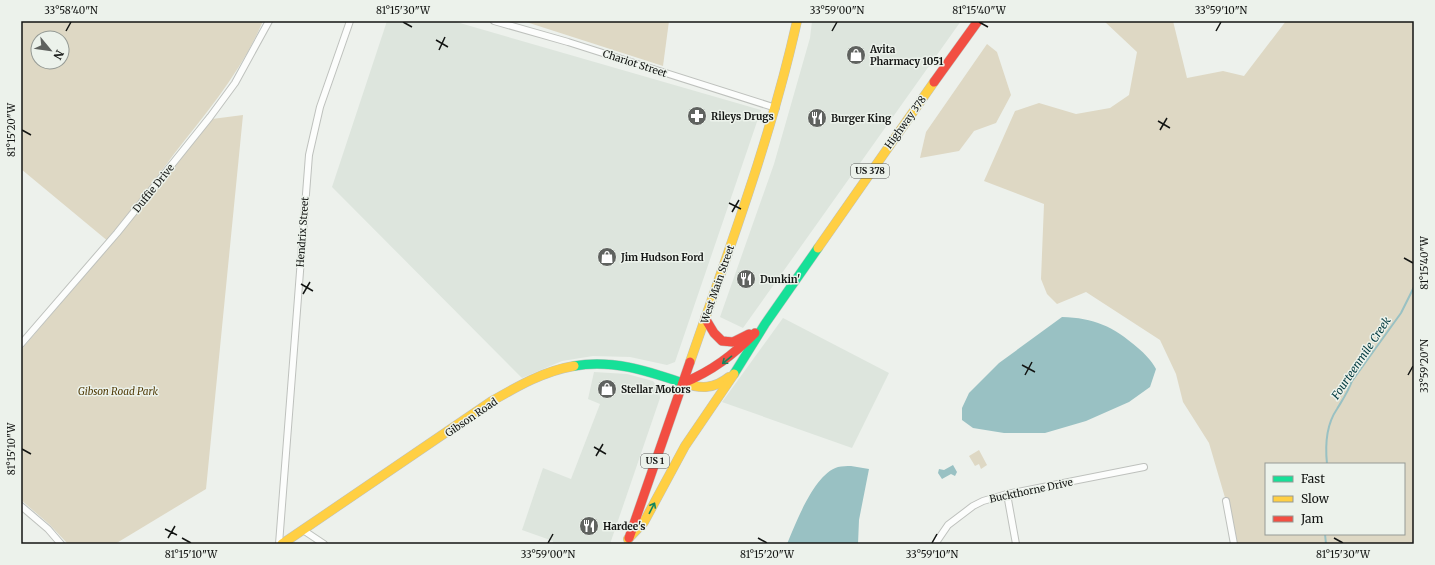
<svg xmlns="http://www.w3.org/2000/svg" width="1435" height="565" font-family="Merriweather,serif">
  <style>
    .built { fill: #dde5dd }
    .green { fill: #ded8c4; fill-rule: evenodd }
    .water { fill: #99c1c3 }
    .lines { fill: none; stroke-linecap: round; stroke-linejoin: round }
    .stream { stroke: #99c1c3; stroke-width: 2 }
    .street-casing { stroke: #bec1bd; stroke-width: 8 }
    .fast-casing { stroke: #bec1bd; stroke-width: 10 }
    .slow-casing { stroke: #bec1bd; stroke-width: 10 }
    .jam-casing { stroke: #bec1bd; stroke-width: 10 }
    .street { stroke: #fcfdfc; stroke-width: 6 }
    .fast { stroke: #16e098; stroke-width: 9 }
    .slow { stroke: #ffcf43; stroke-width: 9 }
    .jam { stroke: #f24e42; stroke-width: 9 }
    .oneway { stroke: #15855c }
    .ticks { fill: none; stroke: #131513; stroke-width: 1.5 }
    .labels { text-anchor: middle; stroke-width: 3; stroke-linejoin: round; paint-order: stroke }
    .shield { fill: #ecf2eb; stroke: #545754; stroke-width: 1 }
    .shield-label { font-size: 9px; font-weight: bold; fill: #131513 }
    .poi-label { font-size: 10px; font-weight: bold; fill: #131513; stroke: #ecf2eb; text-anchor: start }
    .street-label { font-size: 10px; fill: #131513; stroke: #ecf2eb }
    .park-label { font-size: 10px; font-style: italic; fill: #513c08; stroke: #ecf2eb }
    .water-label { font-size: 11px; font-style: italic; fill: #01393e; stroke: #ecf2eb }
    .neatline { fill: none; stroke: #131513; stroke-width: 1.5 }
    .ticks-label { font-size: 10px; text-anchor: middle; fill: #131513 }
  </style>
  <rect width="100%" height="100%" fill="#edf1ec"/>
  <!-- built -->
  <g class="built">
    <path d="M387,21H453L761,110L675,362L667,365L630,357L593,356L562,361L522,378L332,187Z"/>
    <path d="M812,21H961L743,328L720,317L774,164L810,38Z"/>
    <path d="M783,318L889,373L852,448L722,402Z"/>
    <path d="M594,372L627,374L653,381L659,389L660,398L610,544H552L553,541L522,530L543,468L571,479L600,404L588,399Z"/>
  </g>
  <!-- green -->
  <g class="green">
    <path d="M21,21H263C242,71 207,112 174,154C152,183 131,213 109,242L21,169ZM38,38H62V62H38Z"/>
    <path d="M523,21H669L663,66Z"/>
    <path d="M1104,21H1173L1187,78L1223,71L1244,76L1286,21H1414V544H1234L1226,501L1209,443L1183,402L1176,374L1160,340L1086,292L1057,304L1047,294L1041,279L1044,204L984,181L1015,111L1039,103L1076,114L1110,108L1129,95L1137,52ZM1266,464H1404V534H1266Z"/>
    <path d="M987,44L997,52L1011,95L996,123L974,131L959,151L920,158L926,132Z"/>
    <path d="M243,115L206,489L115,544H68L49,524L21,500V350L121,233L212,119Z"/>
    <path d="M979,450L987,465L981,469L979,464L975,466L969,456Z"/>
  </g>
  <!-- water -->
  <g class="water">
    <path d="M1062,317C1094,318 1113,326 1138,348C1145,354 1151,360 1156,369L1150,387L1129,402L1086,421L1045,433H1004L973,428L962,420V408L969,393L999,363Z"/>
    <path d="M953,465L957,472L955,476L951,474L942,479L938,473L939,469L944,470Z"/>
    <path d="M851,466L869,469L859,520L858,544H787C796,523 814,474 838,467C842,466 847,466 851,466Z"/>
  </g>
  <g class="lines">
    <!-- stream -->
    <g class="stream">
      <path d="M1327,464C1325,445 1326,425 1337,409C1343,399 1348,392 1352,381L1401,313L1414,287"/>
      <path d="M1325,534L1326,544"/>
    </g>
    <!-- street casing -->
    <g class="street-casing">
      <g id="street">
        <path d="M494,21L568,42L776,108"/>
        <path d="M21,344L117,233L210,117L235,83L269,21"/>
        <path d="M1007,494L1016,544"/>
        <path d="M1226,501L1234,544"/>
        <path d="M21,506L48,529L61,544"/>
        <path d="M303,530L324,544"/>
        <path d="M279,544L309,155L320,107L350,21"/>
        <path d="M935,544L948,525L973,506L983,501L1007,494L1144,467"/>
      </g>
    </g>
    <!-- fast casing -->
    <g class="fast-casing">
      <g id="fast">
        <path d="M574,366C612,359 647,371 683,383"/>
        <path d="M734,374L765,324L818,248"/>
      </g>
    </g>
    <!-- slow casing -->
    <g class="slow-casing">
      <g id="slow">
        <path d="M818,248L934,82"/>
        <path d="M690,362C729,249 771,138 797,21"/>
        <path d="M683,383C701,389 714,389 729,377"/>
        <path d="M628,539L644,522L685,446L734,374"/>
        <path d="M282,544L492,401C518,386 544,371 574,366"/>
      </g>
    </g>
    <!-- jam casing -->
    <g class="jam-casing">
      <g id="jam">
        <path d="M934,82L978,21"/>
        <path d="M705,318L714,333L722,341L733,342L749,334"/>
        <path d="M683,383C712,371 733,355 755,333"/>
        <path d="M629,538L690,362"/>
      </g>
    </g>
    <!-- street -->
    <use href="#street" class="street"/>
    <!-- fast -->
    <use href="#fast" class="fast"/>
    <!-- slow -->
    <use href="#slow" class="slow"/>
    <!-- jam -->
    <use href="#jam" class="jam"/>
  </g>
  <!-- one-way arrows -->
  <defs><path id="oneway-shaft" d="M-6 0H5M1.5-3L5.5 0L1.5 3" fill="none" stroke-width="1.6" stroke-linecap="round" stroke-linejoin="round"/></defs>
  <g class="oneway">
    <use href="#oneway-shaft" transform="translate(727 360) rotate(141)"/>
    <use href="#oneway-shaft" transform="translate(652 508) rotate(-63)"/>
  </g>
  <!-- ticks -->
  <path class="ticks" d="M403,22L412,27M979,22L988,27M66,31L71,22M832,31L837,22M1216,31L1221,22M436,40L448,47M439,50L445,37M1158,121L1170,128M22,130L31,135M1160,130L1167,118M729,203L741,209M732,212L739,200M1404,258L1413,263M301,284L313,291M303,294L310,282M1022,365L1035,372M1025,375L1032,362M1408,375L1413,366M594,447L606,454M22,449L31,454M596,456L603,444M165,529L177,535M168,538L175,526M182,538L191,543M758,538L767,543M1334,538L1343,543M548,543L553,534M932,543L937,534"/>
  <!-- icons -->
  <defs>
    <g id="shop-disc" transform="scale(1)"><circle r="9.5" fill="#5f625f" stroke="#ecf2eb"/><path d="M-5-2.5h2.3a2.7 3.5 0 0 1 5.4 0H5L5.5 6h-11ZM-1.5-2.5h3a1.5 2.3 0 0 0-3 0Z" fill="#fff"/></g>
    <g id="pharmacy-disc" transform="scale(1)"><circle r="9.5" fill="#5f625f" stroke="#ecf2eb"/><path d="M-2-6h4v4h4v4h-4v4h-4v-4h-4v-4h4Z" fill="#fff"/></g>
    <g id="restaurant-disc" transform="scale(1)"><circle r="9.5" fill="#5f625f" stroke="#ecf2eb"/><path d="M-5-6h1v4h1v-4h1v4h1v-4h1v5L-1.5 .5V6h-2V.5L-5-1ZM5-6V6H3V1.5H1.5Q1.5-4 5-6Z" fill="#fff"/></g>
  </defs>
  <g fill-rule="evenodd">
    <use href="#shop-disc" x="856" y="55"/>
    <use href="#pharmacy-disc" x="697" y="116"/>
    <use href="#restaurant-disc" x="817" y="118"/>
    <use href="#shop-disc" x="607" y="257"/>
    <use href="#restaurant-disc" x="746" y="279"/>
    <use href="#shop-disc" x="607" y="389"/>
    <use href="#restaurant-disc" x="589" y="526"/>
  </g>
  <g class="labels">
    <!-- shield labels -->
    <g class="shield">
      <rect x="851" y="164" width="38" height="14" rx="3"/>
      <rect x="641" y="454" width="28" height="14" rx="3"/>
    </g>
    <g class="shield-label">
      <text x="870" y="174">US 378</text>
      <text x="655" y="464">US 1</text>
    </g>
    <!-- poi labels -->
    <g class="poi-label">
      <text x="870" y="53">Avita<tspan x="870" dy="12">Pharmacy 1051</tspan></text>
      <text x="711" y="120">Rileys Drugs</text>
      <text x="831" y="122">Burger King</text>
      <text x="621" y="261">Jim Hudson Ford</text>
      <text x="760" y="283">Dunkin'</text>
      <text x="621" y="393">Stellar Motors</text>
      <text x="603" y="530">Hardee's</text>
    </g>
    <!-- street labels -->
    <g class="street-label">
      <text transform="translate(635 63) rotate(18)" y="4">Chariot Street</text>
      <text transform="translate(905 122) rotate(-54)" y="4">Highway 378</text>
      <text transform="translate(153 188) rotate(-51)" y="4">Duffie Drive</text>
      <text transform="translate(302 232) rotate(-86)" y="4">Hendrix Street</text>
      <text transform="translate(717 284) rotate(-71)" y="4">West Main Street</text>
      <text transform="translate(471 417) rotate(-34)" y="4">Gibson Road</text>
      <text transform="translate(1031 490) rotate(-12)" y="4">Buckthorne Drive</text>
    </g>
    <!-- park labels -->
    <g class="park-label">
      <text x="118" y="395">Gibson Road Park</text>
    </g>
    <!-- water labels -->
    <g class="water-label">
      <text transform="translate(1361 358) rotate(-56)" y="4">Fourteenmile Creek</text>
    </g>
  </g>
  <!-- border -->
  <rect width="1435" height="565" fill="none" stroke="#ecf2eb" stroke-width="44"/>
  <!-- legend -->
  <rect x="1265" y="463" width="140" height="72" fill="#ecf2eb" stroke="#959a95"/>
  <rect x="1273" y="476" width="20" height="6" fill="#16e098" stroke="#959a95"/>
  <text x="1301" y="483" font-size="12" fill="#131513">Fast</text>
  <rect x="1273" y="496" width="20" height="6" fill="#ffcf43" stroke="#959a95"/>
  <text x="1301" y="503" font-size="12" fill="#131513">Slow</text>
  <rect x="1273" y="516" width="20" height="6" fill="#f24e42" stroke="#959a95"/>
  <text x="1301" y="523" font-size="12" fill="#131513">Jam</text>
  <!-- north arrow -->
  <g transform="translate(50 50) rotate(119)"><circle r="19" fill="#ecf2eb" stroke="#959a95"/>
  <path d="M0-3L7 15L0 10L-7 15Z" fill="#5f625f"/>
  <text y="-6" font-size="11" font-weight="bold" text-anchor="middle" fill="#131513">N</text>
  </g>
  <rect x="22" y="22" width="1391" height="521" class="neatline"/>
  <g class="ticks-label">
    <text x="71" y="14">33°58'40"N</text>
    <text x="403" y="14">81°15'30"W</text>
    <text x="837" y="14">33°59'00"N</text>
    <text x="979" y="14">81°15'40"W</text>
    <text x="1221" y="14">33°59'10"N</text>
    <text transform="translate(11 130) rotate(-90)" y="4">81°15'20"W</text>
    <text transform="translate(1424 263) rotate(-90)" y="4">81°15'40"W</text>
    <text transform="translate(1424 366) rotate(-90)" y="4">33°59'20"N</text>
    <text transform="translate(11 449) rotate(-90)" y="4">81°15'10"W</text>
    <text x="191" y="558">81°15'10"W</text>
    <text x="548" y="558">33°59'00"N</text>
    <text x="767" y="558">81°15'20"W</text>
    <text x="932" y="558">33°59'10"N</text>
    <text x="1343" y="558">81°15'30"W</text>
  </g>
</svg>
